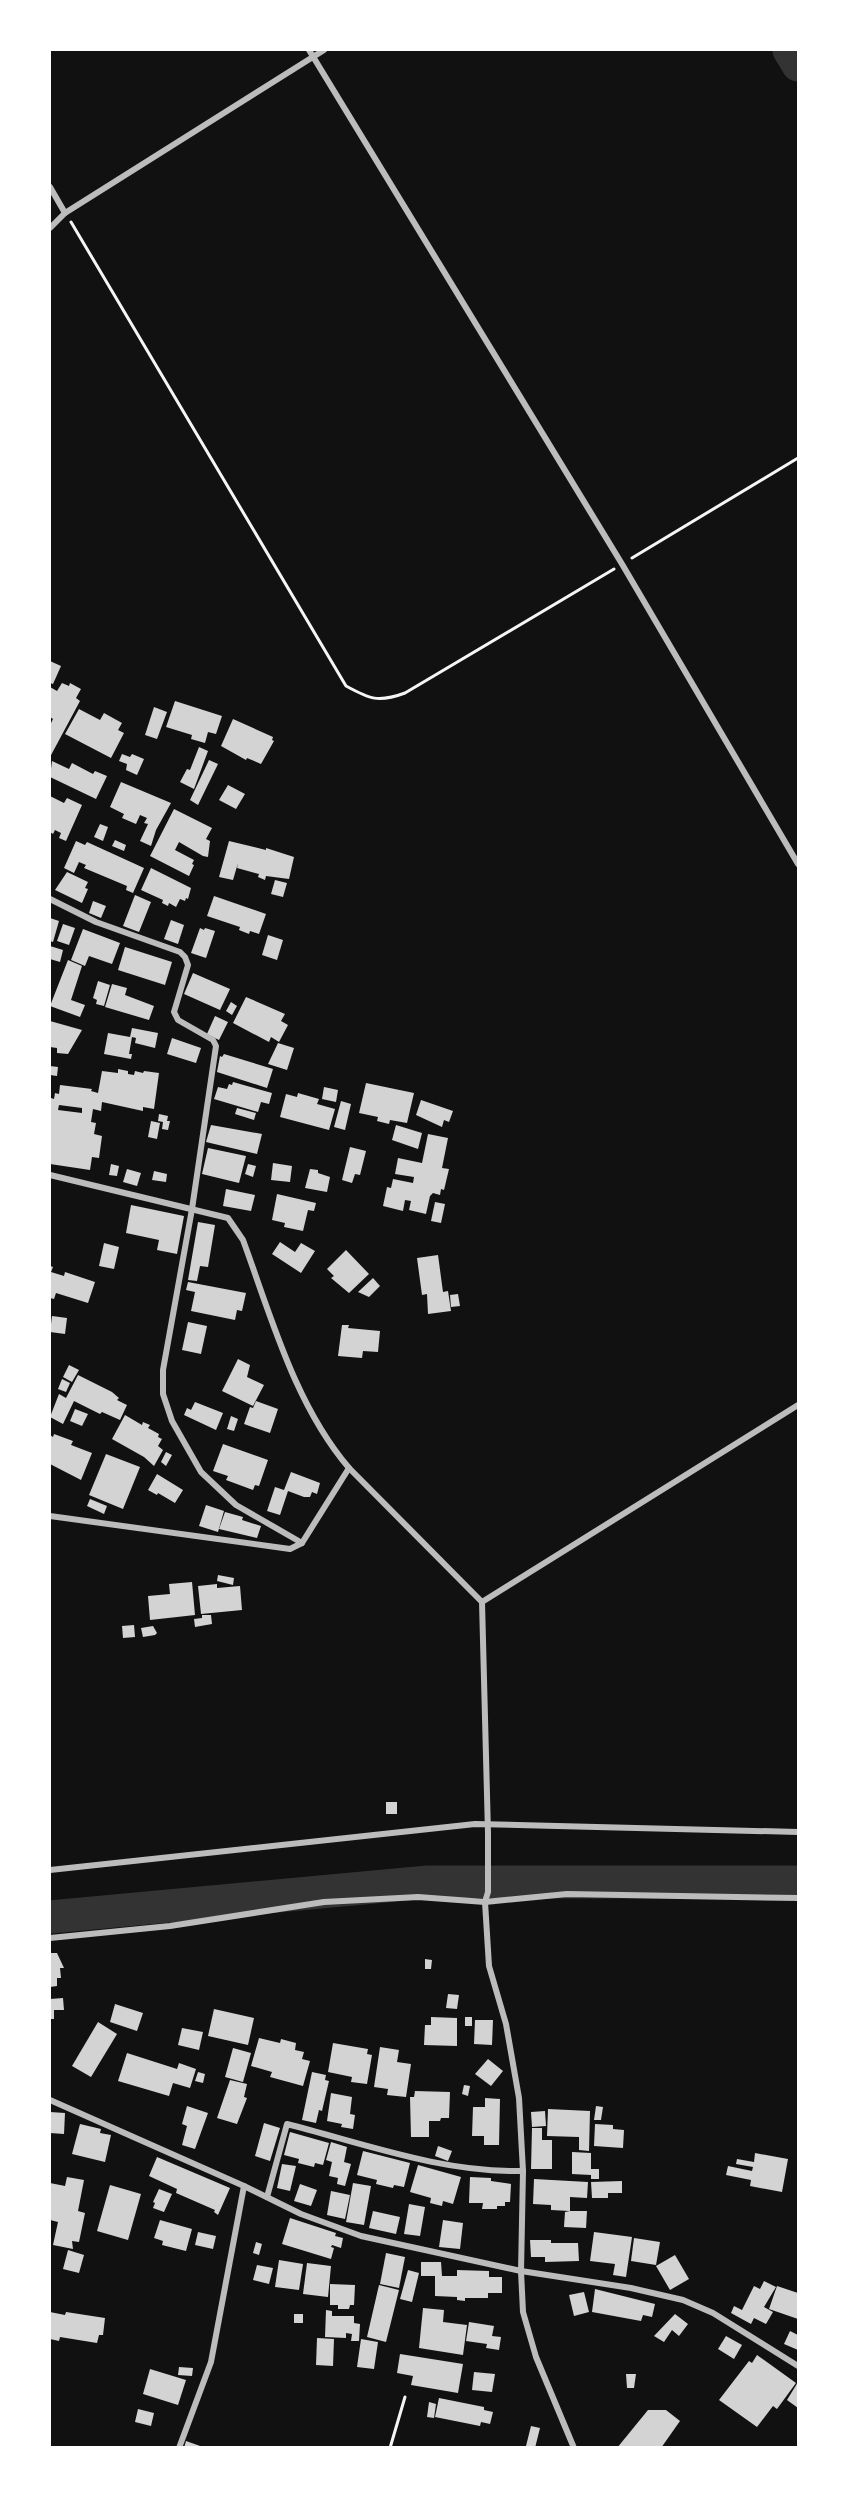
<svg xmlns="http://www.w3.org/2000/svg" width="848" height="2497" font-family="Helvetica,sans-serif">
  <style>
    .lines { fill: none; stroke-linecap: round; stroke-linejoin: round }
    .river { stroke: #333; stroke-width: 33 }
    .building { fill: #d3d3d3; fill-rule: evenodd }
    .path { stroke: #f5f5f5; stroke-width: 3 }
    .minor { stroke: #bcbcbc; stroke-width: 6 }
  </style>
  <rect width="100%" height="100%" fill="#111"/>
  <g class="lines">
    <!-- river -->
    <g class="river">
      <path d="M789,50L798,65"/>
      <path d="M50,1917L428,1882H798"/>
    </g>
  </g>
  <!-- building -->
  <g class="building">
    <path d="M50,661L61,666L53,684L50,683Z"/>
    <path d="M62,683L69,686L70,683L81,689L76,698L80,701L50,757V725L53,719L50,717V687L57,691Z"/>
    <path d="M175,701L222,716L216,734L208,732L205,743L191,739L192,735L166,727Z"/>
    <path d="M154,707L167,712L157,739L145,735Z"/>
    <path d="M79,709L100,720L104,713L122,723L118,730L124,733L111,758L65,734Z"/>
    <path d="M233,719L273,737L272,740L274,741L261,764L247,758L246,760L221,746Z"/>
    <path d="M199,747L208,751L194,789L180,782L187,769L190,770Z"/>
    <path d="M122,754L130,757L132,754L144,759L137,775L126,770L127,764L119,761Z"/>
    <path d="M209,760L218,764L198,805L190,800Z"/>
    <path d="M52,761L69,769L72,763L93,774L95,771L107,776L96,799L50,777Z"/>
    <path d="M121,782L171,803L156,830L151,846L140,841L148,824L144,823L147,818L140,815L136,824L122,818L124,814L110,807Z"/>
    <path d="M228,785L245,794L236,809L219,800Z"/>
    <path d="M50,796L64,803L67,798L82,805L66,841L59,838L61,833L55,830L53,834L50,832Z"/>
    <path d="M174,809L212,828L206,839L210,841L208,857L203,856L179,842L175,850L194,860L192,864L194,865L189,876L150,856Z"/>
    <path d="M100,824L108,827L103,841L94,837Z"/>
    <path d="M115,840L126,845L124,851L112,846Z"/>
    <path d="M76,841L85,845L87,842L144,868L133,893L126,890L127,886L84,868L86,865L79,862L74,873L64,868Z"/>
    <path d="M229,841L266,850V848L294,857L289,879L266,876L265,880L258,877L259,874L237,868L238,863L233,880L219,877Z"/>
    <path d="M151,868L191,888L188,899L186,898L185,901L180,899L176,907L169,903L168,906L162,903L163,900L141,890Z"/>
    <path d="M67,872L88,882L85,888L88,889L82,903L55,890Z"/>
    <path d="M275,880L287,883L283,897L271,894Z"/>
    <path d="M135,895L151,902L139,932L123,926Z"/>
    <path d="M214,896L266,914L259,934L250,931L249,934L239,930L240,927L207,916Z"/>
    <path d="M93,901L106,906L101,918L89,913Z"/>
    <path d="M50,918L59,921L53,942L50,941Z"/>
    <path d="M171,920L184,925L178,944L164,939Z"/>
    <path d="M63,924L75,928L69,945L57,941Z"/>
    <path d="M200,928L204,930L205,928L215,931L206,958L191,953Z"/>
    <path d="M83,929L120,943L112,964L89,956L85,966L71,960Z"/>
    <path d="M268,935L283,940L277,960L262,955Z"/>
    <path d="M50,946L63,950L60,962L50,959Z"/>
    <path d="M125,947L172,962L165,985L118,970Z"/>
    <path d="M68,960L82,966L71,1000L85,1005L80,1017L50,1006Z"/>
    <path d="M193,973L230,989L220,1010L184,994Z"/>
    <path d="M98,981L110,985L104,1006L96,1004L97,1000L93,998Z"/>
    <path d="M112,984L127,988L125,995L154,1006L149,1020L105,1007Z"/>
    <path d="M246,997L285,1014L281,1021L288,1025L279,1042L271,1037L269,1042L233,1023Z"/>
    <path d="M231,1002L237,1006L232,1015L226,1011Z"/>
    <path d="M215,1016L228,1022L219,1040L207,1034Z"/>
    <path d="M50,1021L82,1030L68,1054L57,1053V1048L50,1047Z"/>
    <path d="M132,1028L158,1033L155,1048L135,1043L136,1038L132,1037L129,1054H132L131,1059L104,1054L108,1033L130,1037Z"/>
    <path d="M172,1038L201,1048L196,1063L167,1054Z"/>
    <path d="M278,1043L294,1048L287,1070L268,1064Z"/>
    <path d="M224,1054L273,1069L267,1088L217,1072L220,1056L222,1057Z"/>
    <path d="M50,1066L58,1067L57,1076L50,1075Z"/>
    <path d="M118,1069L128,1071V1074L134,1075L135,1071L143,1073L144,1071L159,1073L154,1109L143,1107V1111L102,1102L101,1111L93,1109L91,1122L96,1123L94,1134L102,1136L99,1158L92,1157L90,1170L50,1164V1108L51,1098L54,1099L55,1093L59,1094L60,1085L92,1089L91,1091L98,1093L102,1071L118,1073ZM59,1105L82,1108V1113L58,1110Z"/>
    <path d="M233,1082L272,1093L269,1104L261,1102L258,1112L214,1099L218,1087L227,1089L229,1084L232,1085Z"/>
    <path d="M366,1083L414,1093L407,1123L390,1120L389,1124L377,1121L378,1117L359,1113Z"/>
    <path d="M324,1087L338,1090L336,1102L322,1099Z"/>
    <path d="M298,1093L319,1099L317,1104L335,1109L329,1130L280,1117L286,1094L297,1097Z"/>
    <path d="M421,1100L453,1111L449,1122L444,1120L442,1127L416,1115Z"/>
    <path d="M341,1101L351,1104L345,1130L334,1127Z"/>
    <path d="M237,1108L256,1113L254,1120L235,1114Z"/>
    <path d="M159,1114L168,1116L167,1121H170L168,1130L162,1129L163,1122L158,1121Z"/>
    <path d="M151,1121L160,1123L157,1139L148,1137Z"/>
    <path d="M211,1125L262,1134L257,1154L206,1142Z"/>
    <path d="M396,1125L422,1133L418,1149L392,1140Z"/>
    <path d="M428,1134L448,1138L442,1168L449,1169L444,1190L441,1189L440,1195L433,1193L430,1196L426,1214L409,1210L411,1201L405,1200L403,1211L383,1206L387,1187L391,1188L393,1179L413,1183L414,1177L395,1174L398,1158L422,1163Z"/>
    <path d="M350,1147L366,1151L360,1175L355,1174L352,1183L342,1180Z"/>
    <path d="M208,1148L246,1156L239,1183L202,1174Z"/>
    <path d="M273,1163L292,1166L290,1182L271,1180Z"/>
    <path d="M111,1164L119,1166L117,1176L109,1175Z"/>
    <path d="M248,1164L256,1166L253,1177L245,1174Z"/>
    <path d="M127,1169L141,1173L137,1186L123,1182Z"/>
    <path d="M310,1169L318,1170V1173L330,1177L327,1192L305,1188Z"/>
    <path d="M154,1171L167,1174L166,1182L152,1180Z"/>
    <path d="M226,1189L255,1195L251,1211L223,1206Z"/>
    <path d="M277,1194L316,1203L314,1211L308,1210L303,1231L284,1227L285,1223L272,1220Z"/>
    <path d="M435,1202L445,1204L441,1223L431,1221Z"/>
    <path d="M131,1205L184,1216L177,1254L157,1250L159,1240L126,1233Z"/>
    <path d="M198,1222L215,1225L208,1267L200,1266L197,1281L188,1280Z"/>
    <path d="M280,1242L295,1252L301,1243L315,1251L301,1273L272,1254Z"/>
    <path d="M104,1243L119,1247L114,1269L99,1266Z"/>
    <path d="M346,1250L369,1274L349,1293L331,1278L334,1276L327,1269Z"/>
    <path d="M438,1255L443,1292L448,1291L451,1311L428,1314L427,1294L422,1295L417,1258Z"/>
    <path d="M50,1266L53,1267L51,1272L64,1276L65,1272L95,1282L88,1303L56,1293L54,1299L50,1298Z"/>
    <path d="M373,1278L380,1286L369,1297L358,1292Z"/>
    <path d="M188,1282L246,1293L242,1311L237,1310L235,1320L191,1311L195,1292L186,1290Z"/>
    <path d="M458,1294L460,1306L451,1307L450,1295Z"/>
    <path d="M52,1316L67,1318L65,1334L50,1332Z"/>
    <path d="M188,1322L207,1326L201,1354L182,1350Z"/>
    <path d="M342,1325H349L348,1328L380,1331L378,1352L363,1351L362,1358L338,1356Z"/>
    <path d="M238,1359L250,1365L247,1377L264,1385L253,1406L222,1391Z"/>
    <path d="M69,1365L79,1370L72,1382L63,1377Z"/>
    <path d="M78,1375L112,1392L119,1398L117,1400L127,1405L120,1420L102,1412L100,1414L74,1401L63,1424L50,1417L59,1394L66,1398Z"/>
    <path d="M62,1379L70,1383L66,1392L58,1389Z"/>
    <path d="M256,1401L278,1409L270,1433L244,1424L250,1407L253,1408Z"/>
    <path d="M195,1402L223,1413L216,1430L184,1415L187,1408L191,1410Z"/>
    <path d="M75,1409L88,1414L82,1426L70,1421Z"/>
    <path d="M125,1415L142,1425L143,1422L150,1425L148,1428L159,1434L158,1437L162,1439L158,1446L163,1450L154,1466L144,1457L112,1439Z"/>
    <path d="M231,1416L238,1419L234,1431L227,1429Z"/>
    <path d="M54,1434L73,1441L71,1445L92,1453L81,1480L50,1464V1435L53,1437Z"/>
    <path d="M223,1444L268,1460L259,1486L255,1485L253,1490L226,1480L228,1476L213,1471Z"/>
    <path d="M166,1452L172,1455L166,1466L161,1462Z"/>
    <path d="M106,1454L140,1467L123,1509L89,1495Z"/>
    <path d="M291,1472L320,1483L317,1494L312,1492L310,1497H304L288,1491L280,1515L267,1511L275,1487L284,1490Z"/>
    <path d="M157,1474L183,1490L175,1503L158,1493L157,1495L148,1490Z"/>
    <path d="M90,1499L107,1506L104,1514L87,1506Z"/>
    <path d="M206,1505L224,1511L218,1532L199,1526Z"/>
    <path d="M225,1512L243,1517L242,1520L261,1526L257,1538L219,1529Z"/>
    <path d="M218,1575L234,1578L233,1585L217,1581Z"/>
    <path d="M192,1582L195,1615L150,1620L148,1596L170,1594L169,1584Z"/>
    <path d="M217,1584V1588L240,1586L242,1610L201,1614L198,1586Z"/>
    <path d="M202,1615H211L212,1624L195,1627L194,1619L202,1618Z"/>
    <path d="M134,1625L135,1637L123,1638L122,1626Z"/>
    <path d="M153,1626L157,1633L155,1635L143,1637L141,1628Z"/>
    <rect x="386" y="1802" width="11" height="12"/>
    <path d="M50,1953H57L64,1968H60L61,1978H57V1986L50,1987Z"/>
    <path d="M425,1959L432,1960L431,1969H425Z"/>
    <path d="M448,1994L459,1995L457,2009L446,2008Z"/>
    <path d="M63,1998L64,2010H54V2019H50V1999Z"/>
    <path d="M115,2004L143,2013L137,2031L110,2022Z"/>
    <path d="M214,2009L254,2018L248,2045L208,2036Z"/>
    <path d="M431,2017L457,2018V2046L424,2045L425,2025H431Z"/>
    <rect x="465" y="2017" width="7" height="9"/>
    <path d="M475,2020H493L492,2045L474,2044Z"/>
    <path d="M98,2022L117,2034L91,2077L72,2066Z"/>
    <path d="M182,2028L203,2032L199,2050L178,2045Z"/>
    <path d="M259,2038L280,2043L281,2039L296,2043L295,2050L304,2052L302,2059L310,2061L303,2086L270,2077L272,2072L251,2066Z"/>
    <path d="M333,2043L368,2049L367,2054L372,2055L367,2084L351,2082L352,2077L328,2072Z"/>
    <path d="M380,2047L399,2050L397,2062L411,2064L406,2097L387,2095L388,2089L374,2087Z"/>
    <path d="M233,2048L251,2053L243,2082L225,2077Z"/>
    <path d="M127,2053L177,2069L179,2063L196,2069L190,2088L173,2083L169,2096L118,2081Z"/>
    <path d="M488,2059L503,2071L491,2086L475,2074Z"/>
    <path d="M198,2072L205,2074L203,2083L195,2081Z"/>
    <path d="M312,2072L326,2075L325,2080L329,2081L322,2111L319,2110L316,2123L302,2120Z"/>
    <path d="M230,2080L247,2084L244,2097L247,2098L237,2124L217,2118Z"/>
    <path d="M464,2085L470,2086L468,2096L462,2094Z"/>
    <path d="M415,2091L450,2092L449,2118H441L440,2121H429V2137H411L410,2097H414Z"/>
    <path d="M331,2093L352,2097L350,2114L355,2115L353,2129L341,2127L342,2124L327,2121Z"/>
    <path d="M485,2098L500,2099L499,2145H484V2136H472L473,2107H485Z"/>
    <path d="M187,2106L208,2113L195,2149L182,2145L187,2126L182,2124Z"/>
    <path d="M596,2106L603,2107L601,2120H594Z"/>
    <path d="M548,2109L590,2111L589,2151L579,2150V2137L547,2136Z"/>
    <path d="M545,2111L546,2126L532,2127L531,2112Z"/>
    <path d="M50,2112L65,2113L64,2134L50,2133Z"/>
    <path d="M264,2123L280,2128L270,2161L255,2156Z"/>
    <path d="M80,2124L101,2129L100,2133L111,2135L105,2162L72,2154Z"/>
    <path d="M595,2124L613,2125V2129L624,2130L623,2148L594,2146Z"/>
    <path d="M532,2128H542V2140H552V2169H531Z"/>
    <path d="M290,2132L329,2143L323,2165L315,2163L314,2167L298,2163L299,2159L284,2155Z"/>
    <path d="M331,2142L347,2147L344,2162L351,2164L345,2186L337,2184L338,2178L329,2176L332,2162L326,2160Z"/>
    <path d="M438,2146L452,2151L448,2161L435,2156Z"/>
    <path d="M363,2151L410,2163L404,2187L394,2185L393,2188L376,2184L377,2180L357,2175Z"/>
    <path d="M572,2152L591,2153V2169H599V2179H591V2175L572,2174Z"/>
    <path d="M755,2153L788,2159L782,2192L750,2186L751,2180L726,2175L728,2166L752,2171L753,2167L736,2164L737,2159L754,2162Z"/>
    <path d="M157,2157L230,2188L218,2215L214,2212L215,2210L176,2193L177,2189L149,2176Z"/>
    <path d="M282,2164L296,2166L290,2191L277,2188Z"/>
    <path d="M418,2165L461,2177L453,2204L443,2201L442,2206L430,2203L431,2198L410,2192Z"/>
    <path d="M67,2177L84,2180L78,2211L85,2213L79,2242L72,2241L73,2249L53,2245L58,2222L50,2220V2183L65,2186Z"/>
    <path d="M470,2177L491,2178V2181L511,2184L510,2202H505V2206H497V2209H482L483,2203H469Z"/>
    <path d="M534,2179L588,2182L587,2198L570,2197V2211L551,2210V2205L533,2204Z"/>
    <path d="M622,2181V2193H608V2198H592L591,2182Z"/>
    <path d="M353,2183L371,2186L364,2225L346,2222Z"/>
    <path d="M300,2184L317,2190L311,2206L294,2201Z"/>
    <path d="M110,2185L141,2194L128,2240L97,2231Z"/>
    <path d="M159,2189L172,2194L164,2212L153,2208L155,2203L153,2202Z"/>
    <path d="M331,2191L350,2195L345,2219L327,2215Z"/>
    <path d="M409,2204L425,2207L420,2236L404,2234Z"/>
    <path d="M373,2211L400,2217L396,2234L369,2228Z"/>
    <path d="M570,2211H587L586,2228L564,2227L565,2212Z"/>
    <path d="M290,2218L336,2233L335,2236L343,2238L341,2248L332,2245L331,2247L334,2248L331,2259L282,2244Z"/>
    <path d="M160,2220L192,2229L186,2251L162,2245L163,2241L154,2238Z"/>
    <path d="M443,2220L463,2223L460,2249L439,2247Z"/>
    <path d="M198,2232L216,2236L213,2249L195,2245Z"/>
    <path d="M594,2232L632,2237L626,2277L613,2275L615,2264L590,2261Z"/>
    <path d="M634,2238L660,2242L656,2265L631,2261Z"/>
    <path d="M530,2240H551V2243H578L579,2261L545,2262V2257H531Z"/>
    <path d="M256,2242L262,2244L259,2255L253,2253Z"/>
    <path d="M68,2250L84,2255L79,2273L63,2269Z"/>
    <path d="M386,2253L405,2257L399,2288L380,2284Z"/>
    <path d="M675,2255L689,2279L670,2290L656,2266Z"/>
    <path d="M279,2260L303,2264L299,2290L275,2287Z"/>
    <path d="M421,2262H441L442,2276H457V2270L489,2271V2277H502V2293H488V2298H465V2301L457,2300V2297L435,2296V2276H421Z"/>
    <path d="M307,2263L331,2266L328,2297L303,2294Z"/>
    <path d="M257,2265L273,2268L269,2284L253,2280Z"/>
    <path d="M408,2270L419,2273L412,2302L400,2299Z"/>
    <path d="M764,2281L776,2287L764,2307L773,2312L766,2324L754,2318L751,2324L731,2313L734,2306L742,2310L754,2286L760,2289Z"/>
    <path d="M330,2284L355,2285L354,2305H350L349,2309H338V2305H330Z"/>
    <path d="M379,2285L399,2290L386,2342L367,2337Z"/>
    <path d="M777,2286L798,2293V2319L769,2309Z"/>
    <path d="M595,2289L655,2304L652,2317L643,2315L641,2321L592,2312Z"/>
    <path d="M584,2292L589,2312L574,2316L569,2295Z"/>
    <path d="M423,2308L444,2310L443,2322L467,2325L463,2355L419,2348Z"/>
    <path d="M326,2310L332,2311V2316H354V2323L360,2324L359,2341H351L352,2334L346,2333V2338L325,2337Z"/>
    <path d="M50,2312L65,2315L66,2312L105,2318L103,2335H99L97,2343L60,2337L59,2341L50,2339Z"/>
    <rect x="294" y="2314" width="9" height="9"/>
    <path d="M675,2314L688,2324L679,2336L672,2330L664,2342L654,2336Z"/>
    <path d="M469,2322L494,2326L492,2336L501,2337L499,2350L486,2348L487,2344L466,2341Z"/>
    <path d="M790,2331L798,2335V2350L784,2344Z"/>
    <path d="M726,2336L742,2345L734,2359L718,2349Z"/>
    <path d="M317,2338L334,2339L333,2366L316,2365Z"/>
    <path d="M361,2339L378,2342L374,2369L357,2367Z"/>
    <path d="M400,2354L463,2364L458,2393L411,2385L413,2376L397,2373Z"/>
    <path d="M757,2355L796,2383L777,2409L773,2406L757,2427L719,2400L749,2361L752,2363Z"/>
    <path d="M179,2367L193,2368L192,2376L178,2375Z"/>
    <path d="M150,2369L186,2380L178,2405L143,2394Z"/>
    <path d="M474,2372L495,2374L492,2392L472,2390Z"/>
    <path d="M626,2374H636L634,2388H627Z"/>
    <path d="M798,2382V2408L787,2400Z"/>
    <path d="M439,2398L484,2407V2410L493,2412L490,2424L481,2422L480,2426L435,2417Z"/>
    <path d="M429,2402L436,2404L434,2418L427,2417Z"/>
    <path d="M138,2409L154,2413L151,2426L135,2422Z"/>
    <path d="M648,2410H666L680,2421L661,2448H617Z"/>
    <path d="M531,2426L540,2428L535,2448L526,2446Z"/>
    <path d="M186,2441L203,2447V2448H184Z"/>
  </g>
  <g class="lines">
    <!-- path -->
    <g class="path">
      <path d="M71,222L346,686C370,699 378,703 405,693L614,569"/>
      <path d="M632,558L798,458"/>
      <path d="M390,2448L405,2397"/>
    </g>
    <!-- minor -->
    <g class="minor">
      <path d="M309,50L622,564L798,864"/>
      <path d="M50,187L65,213"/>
      <path d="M50,228L65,213L324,50"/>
      <path d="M50,899L96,922L180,952L185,957L188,965L174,1012L178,1020L213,1040L216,1046L192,1209L163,1370V1394L172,1421L201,1472L236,1505L302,1543"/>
      <path d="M50,1175L228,1218L243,1240C271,1316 295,1405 349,1468L482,1602L488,1833V1892L485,1902L489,1966L506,2024L519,2098L523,2171L521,2271L523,2312L536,2357L574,2448"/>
      <path d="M50,1516L290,1549L302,1543L349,1468"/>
      <path d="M482,1602L798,1405"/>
      <path d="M50,1870L475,1824L798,1832"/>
      <path d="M50,1938L170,1926L324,1902L418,1897L485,1902L567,1894L798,1898"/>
      <path d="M50,2100L244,2186L301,2214L361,2236L521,2271L631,2288L683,2300L713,2313L798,2366"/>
      <path d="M267,2197L287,2124C365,2144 443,2173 523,2171"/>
      <path d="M179,2448L211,2362L244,2186"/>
    </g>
  </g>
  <!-- border -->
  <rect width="848" height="2497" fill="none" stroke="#ffffff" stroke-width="102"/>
</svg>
